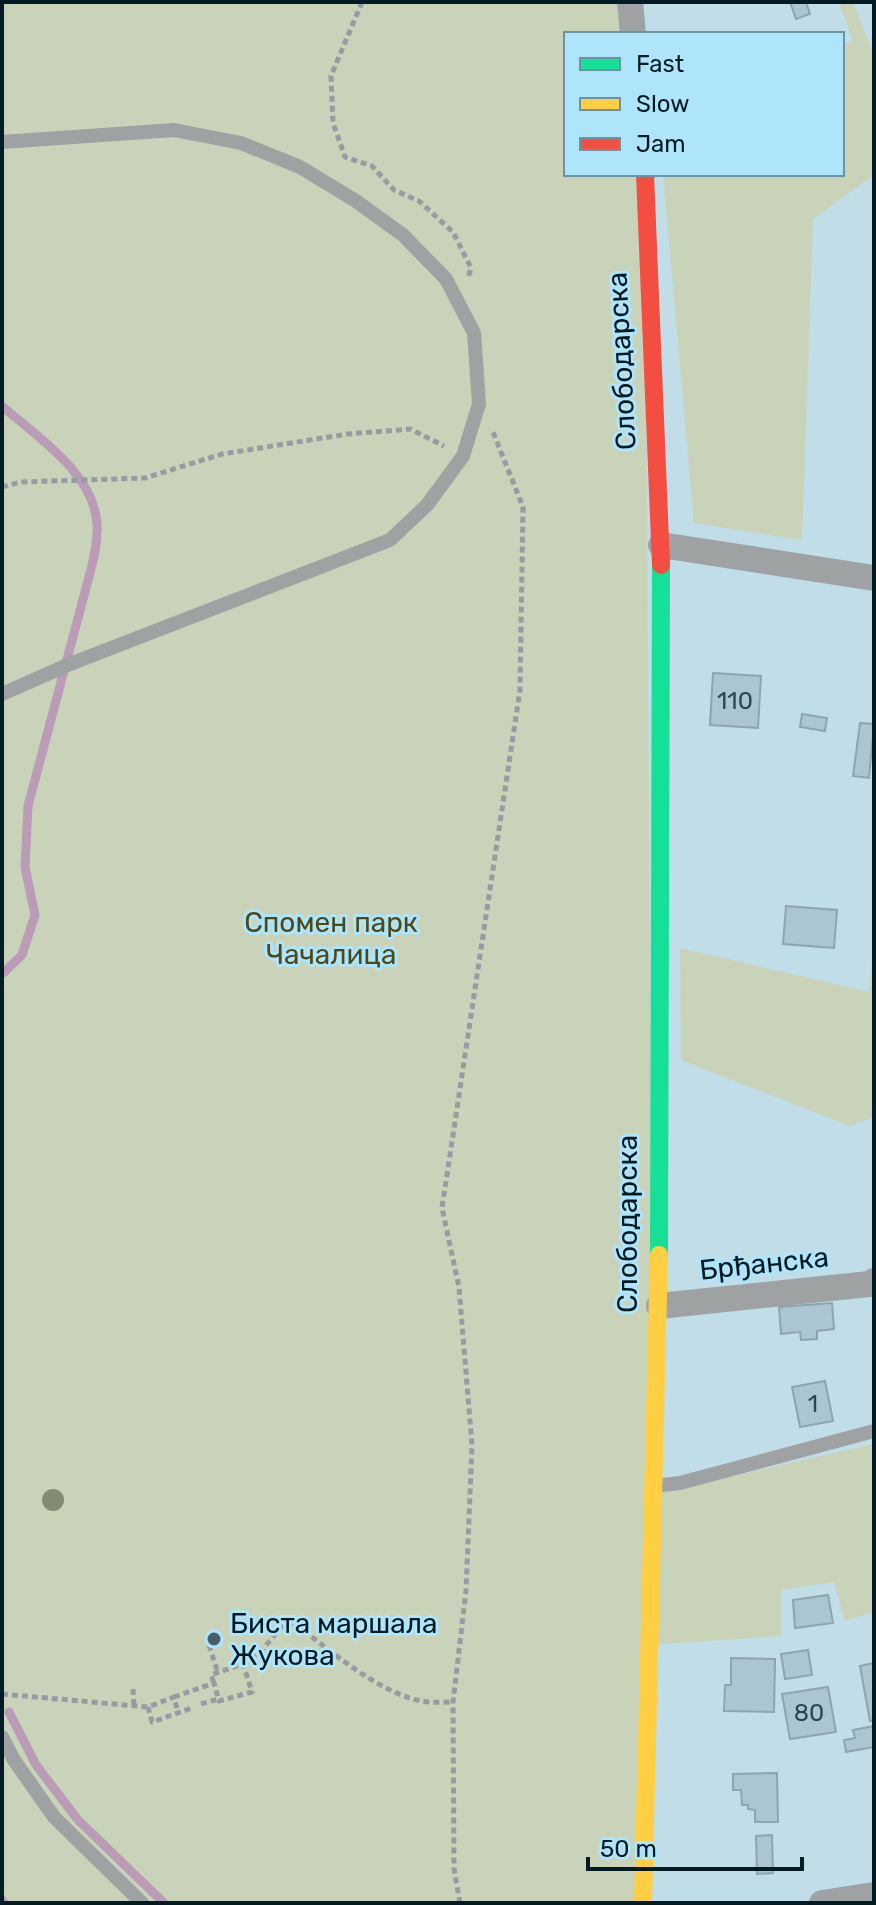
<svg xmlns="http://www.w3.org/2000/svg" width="876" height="1905" font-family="Rubik,sans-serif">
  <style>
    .green { fill: #c8d3ba }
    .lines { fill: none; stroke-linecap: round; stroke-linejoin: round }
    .stream { stroke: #ba9cb6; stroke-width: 9 }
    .building { fill: #abc6d0; stroke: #8ea5ae; stroke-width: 2 }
    .path { stroke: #959da1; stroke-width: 5; stroke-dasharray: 6 4; stroke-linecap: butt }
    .lane { stroke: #9fa2a2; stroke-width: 14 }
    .street { stroke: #9fa2a2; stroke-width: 26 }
    .fast { stroke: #16e098; stroke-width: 18 }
    .slow { stroke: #ffcf43; stroke-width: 18 }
    .jam { stroke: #f24e42; stroke-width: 18 }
    .tree { fill: #818b76 }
    .poi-dot { fill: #465f68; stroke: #aee5fa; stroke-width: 3 }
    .labels { text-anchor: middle; stroke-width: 6; stroke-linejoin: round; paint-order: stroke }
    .number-label { font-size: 24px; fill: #2e464e }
    .street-label { font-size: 28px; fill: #051b23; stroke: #aee5fa }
    .park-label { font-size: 28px; fill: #4d4819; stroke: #aee5fa }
    .poi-label { font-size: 28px; fill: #051b23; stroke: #aee5fa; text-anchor: start }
  </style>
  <rect width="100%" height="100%" fill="#c0dde8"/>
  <!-- green -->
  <g class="green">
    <path d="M2,2H630L633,34H566V174H645L653,1494L874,1444V1612L845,1621L834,1582L781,1590V1636L649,1645L643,1903H2Z"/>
    <path d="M839,2H853L874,55V175L813,219L802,540L694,523L663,174H842V45L853,41Z"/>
    <path d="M874,936V1117L850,1126L681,1060L680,948L869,992Z"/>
  </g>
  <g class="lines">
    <!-- stream -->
    <g class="stream">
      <path d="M2,406C37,437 94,473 97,524C98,541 94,557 90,573L28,806L25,867L35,915L22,955L2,974"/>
      <path d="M9,1712L36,1765L78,1820L164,1903"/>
      <path d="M2,1900L4,1903"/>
    </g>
  </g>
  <!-- building -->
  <g class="building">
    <path d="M790,2H806L810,14L796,19Z"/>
    <path d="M713,673L761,676L758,728L710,725Z"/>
    <path d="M802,714L827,718L825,731L800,727Z"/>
    <path d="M860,723L874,724L869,778L853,776Z"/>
    <path d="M786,906L837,910L834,948L783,944Z"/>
    <path d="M832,1303L834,1329L817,1331V1339L801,1340L800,1332L781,1334L779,1307Z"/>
    <path d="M825,1381L833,1421L800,1427L792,1387Z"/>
    <path d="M828,1595L833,1623L795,1628L793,1600Z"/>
    <path d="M808,1650L812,1675L785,1679L781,1654Z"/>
    <path d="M731,1658L775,1659L774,1712L724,1711L725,1685H731Z"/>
    <path d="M874,1663V1720L870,1721L860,1666Z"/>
    <path d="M828,1687L836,1732L790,1739L782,1694Z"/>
    <path d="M874,1726V1747L846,1752L844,1740L855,1738L853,1730Z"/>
    <path d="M777,1773L778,1822H755V1810L748,1809V1805H742L741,1790H733V1774Z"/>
    <path d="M772,1835L773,1873L757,1874L756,1836Z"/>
  </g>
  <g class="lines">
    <!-- path -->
    <g class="path">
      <path d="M362,2L331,76L333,123L345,157L372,166L394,190L419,201L453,232L471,268L468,278"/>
      <path d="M2,487L21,482L145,478L222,454L348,434L410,429L444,446"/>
      <path d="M214,1639L208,1642L218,1673"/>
      <path d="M243,1664L263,1649L283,1625L294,1623C327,1648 380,1694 422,1701C432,1703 443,1702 453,1702"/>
      <path d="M133,1689L134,1706"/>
      <path d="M2,1694L148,1707L174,1697L178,1713"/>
      <path d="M174,1697L214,1683L219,1701L252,1692L243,1664L211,1675L214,1683"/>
      <path d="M201,1704L218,1699"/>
      <path d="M148,1707L152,1722L192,1708"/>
      <path d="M460,1903L454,1869L453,1702L466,1591L472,1445L459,1287L442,1208L520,690L523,507L493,432"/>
    </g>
    <!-- lane -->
    <g class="lane">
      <path d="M2,142L174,130L241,143L300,167L356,201L403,235L446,279L474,333L479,404L463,456L427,505L390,540L70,664L2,694"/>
      <path d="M654,1486L680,1483L874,1431"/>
      <path d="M2,1737L14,1760L54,1817L142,1903"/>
    </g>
    <!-- street -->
    <g class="street">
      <path d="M630,2L633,34"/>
      <path d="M661,545L874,578"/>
      <path d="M659,1306L869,1284L874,1281"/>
      <path d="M822,1903L874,1895"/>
    </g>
    <!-- fast -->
    <path class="fast" d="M659,1255L661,565"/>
    <!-- slow -->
    <path class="slow" d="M643,1903L659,1255"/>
    <!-- jam -->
    <path class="jam" d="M645,174L661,565"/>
  </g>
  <!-- trees -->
  <circle class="tree" cx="53" cy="1500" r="11"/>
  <!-- markers -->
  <circle class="poi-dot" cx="214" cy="1639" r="8"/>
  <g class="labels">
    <!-- number labels -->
    <g class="number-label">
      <text x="735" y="709">110</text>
      <text x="813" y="1412">1</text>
      <text x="809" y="1721">80</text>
    </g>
    <!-- street labels -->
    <g class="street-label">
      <text transform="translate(621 361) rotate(-93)" y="10">Слободарска</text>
      <text transform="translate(627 1224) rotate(-90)" y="10">Слободарска</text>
      <text transform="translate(764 1263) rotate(-6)" y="10">Брђанска</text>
    </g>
    <!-- park labels -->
    <g class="park-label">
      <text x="331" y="932">Спомен парк<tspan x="331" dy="32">Чачалица</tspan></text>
    </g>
    <!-- poi labels -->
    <g class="poi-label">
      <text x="230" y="1633">Биста маршала<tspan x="230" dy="32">Жукова</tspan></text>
    </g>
  </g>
  <!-- border -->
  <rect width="876" height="1905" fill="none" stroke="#051b23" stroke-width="8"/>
  <!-- legend -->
  <rect x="564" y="32" width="280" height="144" fill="#aee5fa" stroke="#6a94a4" stroke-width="2"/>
  <rect x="580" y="58" width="40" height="12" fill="#16e098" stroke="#6a94a4" stroke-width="2"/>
  <text x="636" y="72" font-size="24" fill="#051b23">Fast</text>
  <rect x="580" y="98" width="40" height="12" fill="#ffcf43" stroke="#6a94a4" stroke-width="2"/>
  <text x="636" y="112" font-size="24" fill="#051b23">Slow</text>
  <rect x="580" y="138" width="40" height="12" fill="#f24e42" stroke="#6a94a4" stroke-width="2"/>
  <text x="636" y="152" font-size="24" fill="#051b23">Jam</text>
  <!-- scale -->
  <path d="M588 1857v12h214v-12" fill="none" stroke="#051b23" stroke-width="4"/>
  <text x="600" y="1857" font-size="24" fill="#051b23" stroke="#aee5fa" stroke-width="6" paint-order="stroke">50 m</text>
</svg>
